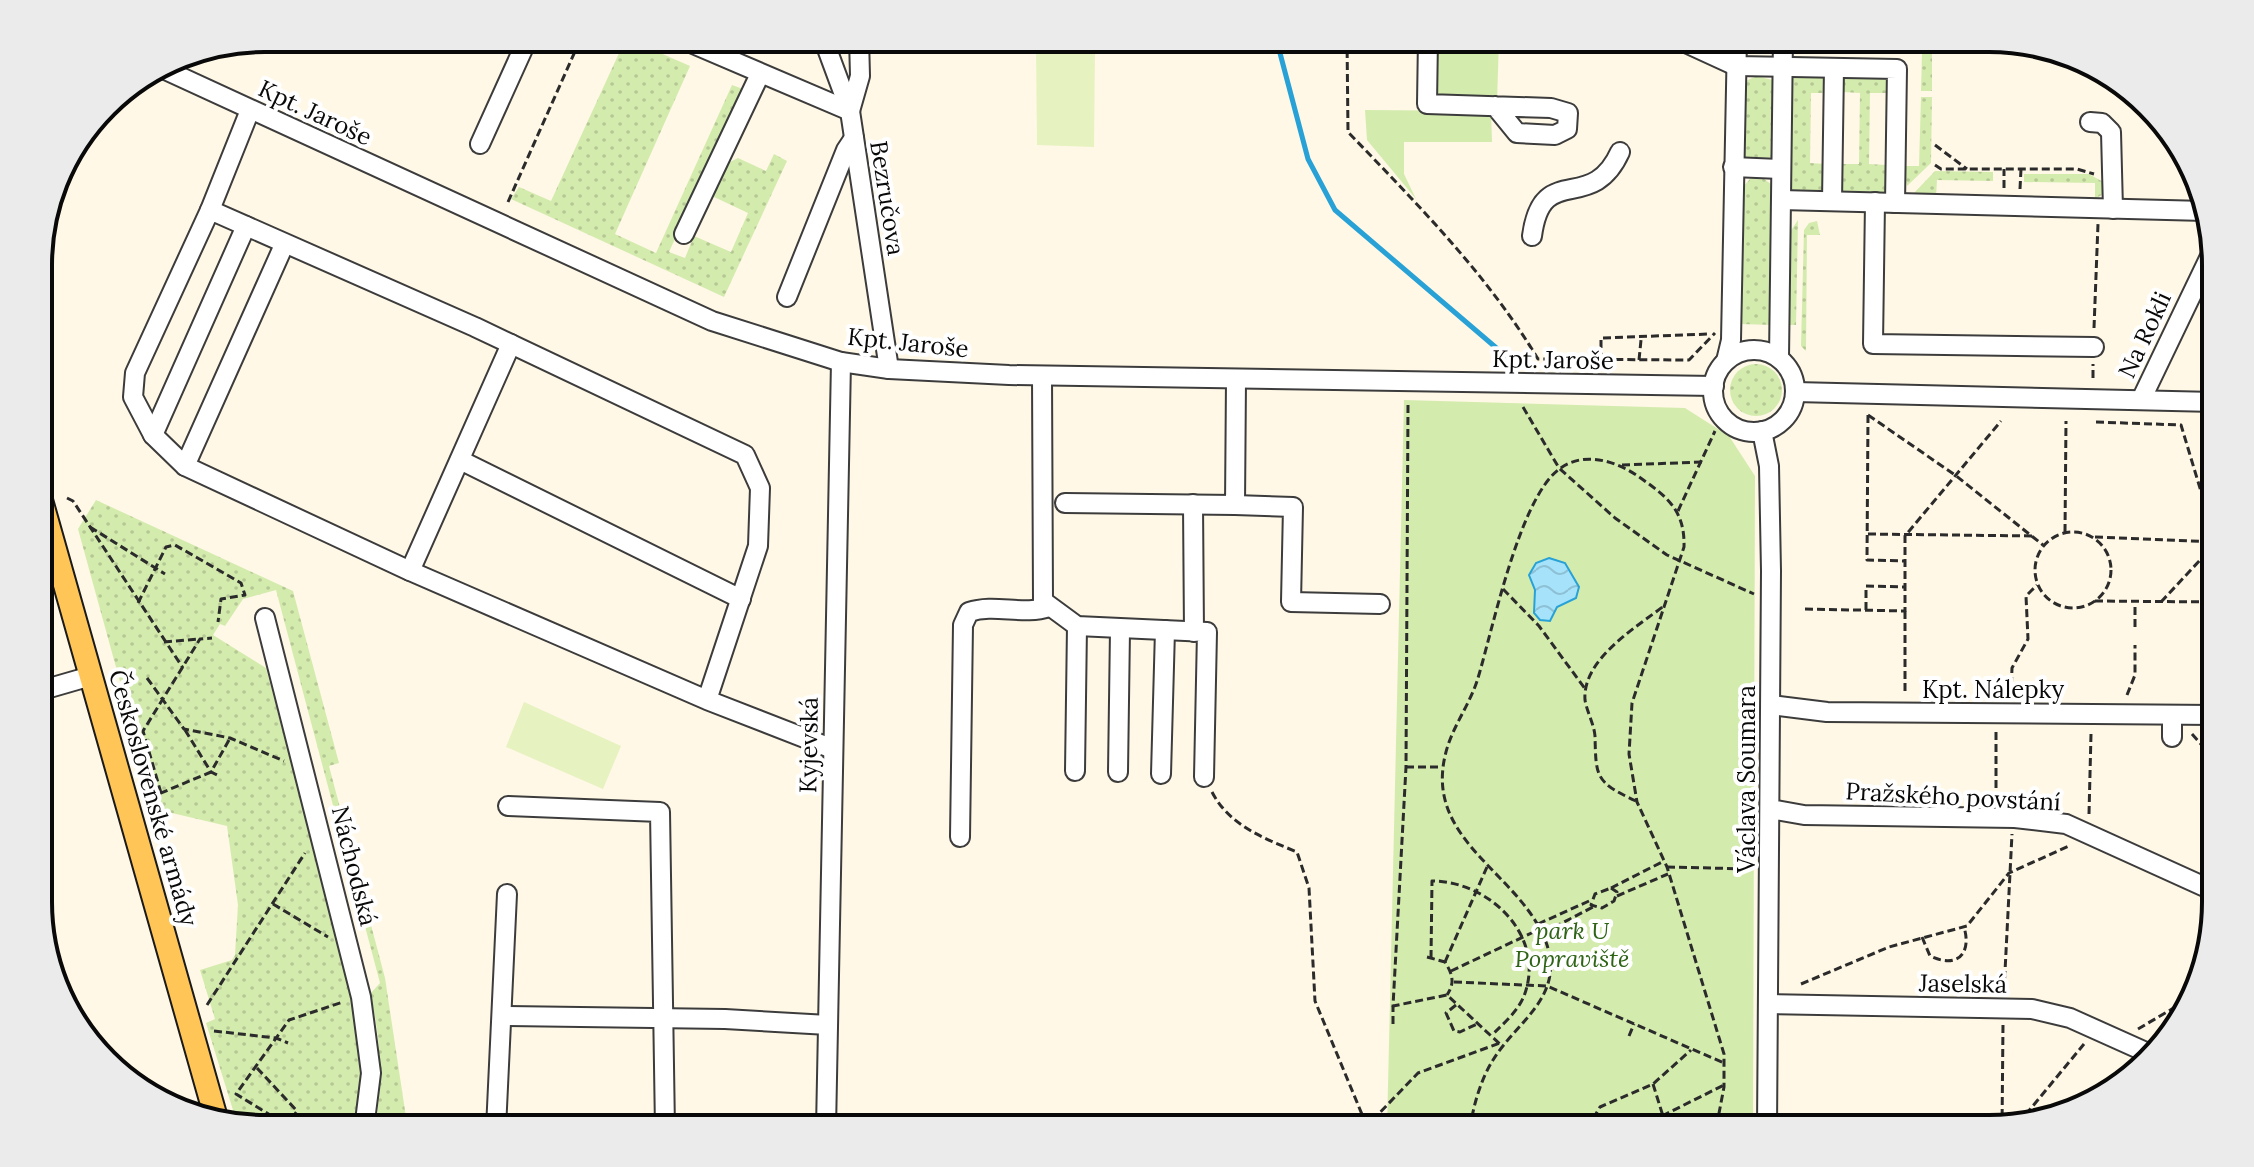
<svg xmlns="http://www.w3.org/2000/svg" width="2254" height="1167" font-family="Lora,serif">
  <style>
    .grass { fill: url(#grass-dots) }
    .park { fill: #d4ebae }
    .pitch { fill: #e6f2c0 }
    .water { fill: url(#water-waves); stroke: #28a2d6; stroke-width: 2 }
    .lines { fill: none; stroke-linecap: round; stroke-linejoin: round }
    .stream { stroke: #28a2d6; stroke-width: 5 }
    .minor-casing { stroke: #3c3c3c; stroke-width: 22 }
    .major-casing { stroke: #1a1a1a; stroke-width: 26 }
    .path { stroke: #2b2b2b; stroke-width: 3; stroke-dasharray: 8 4; stroke-linecap: butt }
    .minor { stroke: #fff; stroke-width: 18 }
    .major { stroke: #ffc556; stroke-width: 22 }
    .labels { text-anchor: middle; stroke-width: 8; stroke-linejoin: round; paint-order: stroke }
    .street-label { font-size: 24px; fill: #090909; stroke: #fff }
    .park-label { font-size: 24px; font-style: italic; fill: #2f6417; stroke: #fff }
    .rim { fill: none; stroke: #090909; stroke-width: 4 }
  </style>
  <defs>
    <pattern id="grass-dots" width="8" height="8" patternUnits="userSpaceOnUse" patternTransform="scale(2)"><rect width="8" height="8" fill="#d4ebae"/><path d="M2 2h.1M6 6h.1" fill="none" stroke="#b5c894" stroke-width="1.8" stroke-linecap="round"/></pattern>
    <pattern id="water-waves" width="16" height="10" patternUnits="userSpaceOnUse" patternTransform="scale(2)"><rect width="16" height="10" fill="#a6e3fb"/><path d="M0 5q4-4 8 0t8 0" fill="none" stroke="#8ec1d6"/></pattern>
  </defs>
  <rect width="100%" height="100%" fill="#fff8e6"/>
  <!-- grass -->
  <g class="grass">
    <path d="M626,38L690,66L615,234L656,253L732,85L743,89L669,252L685,258L694,236L731,252L748,213L712,196L726,164L738,158L766,171L774,154L787,161L724,297L511,199L519,187L551,201Z"/>
    <path d="M1747,38H1778V48L1760,52L1747,47Z"/>
    <path d="M1922,53H1932V91H1921Z"/>
    <path d="M1756,76L1777,81L1776,158L1744,157L1746,81Z"/>
    <path d="M1793,77H1828L1827,93H1811L1810,163L1826,164V194H1791Z"/>
    <path d="M1844,78H1886V93H1870L1869,164L1886,165L1885,196L1843,195V164H1859L1860,93L1843,92Z"/>
    <path d="M1921,97H1932L1931,163L1907,186L1904,166H1919Z"/>
    <path d="M1935,171L1993,172V181L1937,180L1936,197L1914,193Z"/>
    <path d="M2024,174H2089L2105,183V193L2095,199V183L2024,182Z"/>
    <path d="M1760,176L1775,187L1772,325L1741,324L1743,187L1750,179Z"/>
    <path d="M1798,220L1796,325H1788V235Z"/>
    <path d="M1817,221L1820,235H1807L1806,351L1801,346L1804,230L1809,223Z"/>
    <circle cx="1756" cy="390" r="26"/>
    <path d="M96,500L293,591L339,763L329,766L385,978L406,1117L403,1129H376C381,1082 382,1040 370,994L380,983L276,590L243,599L225,626L220,624L213,635L266,668L364,1038L359,1129H265L237,1123L206,1023L215,1019L200,970L232,960L235,955L238,905L227,826L155,809L78,529Z"/>
  </g>
  <!-- park -->
  <g class="park">
    <path d="M1432,38H1499L1497,102L1431,101Z"/>
    <path d="M1365,110L1491,111L1492,142H1404V174L1416,199L1367,140Z"/>
    <path d="M1404,400L1685,408L1729,436L1755,476L1753,1129H1387Z"/>
  </g>
  <!-- pitch -->
  <g class="pitch">
    <path d="M1036,44L1095,49L1094,147L1037,145Z"/>
    <path d="M524,702L621,746L603,789L506,747Z"/>
  </g>
  <!-- water -->
  <path class="water" d="M1549,558L1565,563L1579,587L1576,598L1557,607L1550,621L1540,620L1534,613L1535,590L1529,575L1536,563Z"/>
  <g class="lines">
    <!-- stream -->
    <path class="stream" d="M1276,38L1308,159L1335,210L1514,363"/>
    <!-- minor casing -->
    <g class="minor-casing">
      <g id="minor">
        <path d="M679,38L850,111"/>
        <path d="M823,38L850,111L889,369"/>
        <path d="M1428,38L1427,104L1551,108L1568,113L1567,129L1555,135L1517,133L1495,106"/>
        <path d="M1675,38L1736,66L1897,69L1895,203"/>
        <path d="M159,67L712,321L841,362L889,369L1009,375L1714,386"/>
        <path d="M850,111L860,76L859,38"/>
        <path d="M2090,122L2102,123L2111,132L2113,209"/>
        <path d="M480,144L528,38"/>
        <path d="M1733,167L1781,169"/>
        <path d="M1781,200L2205,211"/>
        <path d="M1832,201L1834,68"/>
        <path d="M1875,202L1873,344L2094,347"/>
        <path d="M210,210L250,110"/>
        <path d="M684,234L760,74"/>
        <path d="M1532,236C1542,160 1591,216 1620,152"/>
        <path d="M787,297L846,150L854,138"/>
        <circle cx="1754" cy="391" r="41"/>
        <path d="M1779,358L1783,38"/>
        <path d="M1726,361L1731,340L1737,38"/>
        <path d="M1042,376L1043,601L1077,626L1207,632L1204,777"/>
        <path d="M1795,392L2215,402"/>
        <path d="M2141,400L2214,248"/>
        <path d="M1762,431L1769,466L1771,571L1767,1129"/>
        <path d="M153,435L246,226"/>
        <path d="M460,460L741,599"/>
        <path d="M185,466L284,245"/>
        <path d="M1065,503L1235,505L1236,380"/>
        <path d="M1193,504L1194,632"/>
        <path d="M1235,505L1293,507L1291,602L1380,604"/>
        <path d="M410,571L511,344"/>
        <path d="M265,618L361,997L371,1073L364,1129"/>
        <path d="M39,691L91,676"/>
        <path d="M707,700L758,546L760,488L745,455L475,327L210,210L135,373L133,397L153,435L185,466L410,571L707,700L833,749"/>
        <path d="M1771,705L1827,712L2215,715"/>
        <path d="M2172,737V715"/>
        <path d="M1075,771L1077,626"/>
        <path d="M1118,772L1120,630"/>
        <path d="M1161,774L1165,630"/>
        <path d="M508,806L660,812L665,1129"/>
        <path d="M1770,809L1804,815L2015,818L2066,824L2216,892"/>
        <path d="M960,837L963,625L969,612C995,603 1023,616 1049,607"/>
        <path d="M1769,1004L2032,1009L2070,1018L2148,1053"/>
        <path d="M502,1016L725,1019L828,1025"/>
        <path d="M496,1129L507,894"/>
        <path d="M826,1129L841,362"/>
      </g>
    </g>
    <!-- major casing -->
    <g class="major-casing">
      <path id="major" d="M39,493L216,1118"/>
    </g>
    <!-- path -->
    <g class="path">
      <path d="M1347,38L1348,132C1417,204 1487,274 1538,359L1689,360L1715,333"/>
      <path d="M1935,145L1967,169"/>
      <path d="M1935,165L1941,169H2077L2094,174"/>
      <path d="M2004,188V169"/>
      <path d="M2020,189L2021,169"/>
      <path d="M508,202L581,38"/>
      <path d="M2094,328L2098,224"/>
      <path d="M1601,360V338L1710,334"/>
      <path d="M1639,360L1641,340"/>
      <path d="M2093,378V364"/>
      <path d="M1408,405L1406,767L1393,1006L1447,995L1502,1046"/>
      <path d="M1523,407L1559,468L1615,518L1667,555L1754,594"/>
      <path d="M1868,415L1955,475L2043,545"/>
      <path d="M1868,415L1867,560L1904,561"/>
      <path d="M2096,422L2181,425L2215,538"/>
      <path d="M1622,465L1702,462"/>
      <path d="M67,498L73,501L183,668"/>
      <path d="M1678,511L1715,431"/>
      <path d="M90,527L165,574"/>
      <circle cx="2073" cy="570" r="38"/>
      <path d="M2065,532L2066,421"/>
      <path d="M1868,534L2036,536"/>
      <path d="M2095,537L2215,542"/>
      <path d="M1503,589L1539,626L1586,690"/>
      <path d="M2095,601L2215,602"/>
      <path d="M2161,602L2215,544"/>
      <path d="M138,603L166,547L175,545L241,583L245,595L221,599L218,622"/>
      <path d="M1805,609L1905,611V536L2001,421"/>
      <path d="M1866,610V586L1905,587"/>
      <path d="M1905,611V693"/>
      <path d="M2135,627V603"/>
      <path d="M164,642L200,639"/>
      <path d="M147,678L184,729L230,738L284,761"/>
      <path d="M2127,695L2135,675V645"/>
      <path d="M2011,697L2012,668L2028,639L2026,596L2037,585"/>
      <path d="M185,730L211,772L217,775"/>
      <path d="M1996,732V801"/>
      <path d="M2192,734L2216,761"/>
      <path d="M1406,767H1442"/>
      <path d="M1212,792C1229,825 1263,838 1297,852L1309,888L1315,1001L1366,1124"/>
      <path d="M161,793L143,731L200,639L212,638"/>
      <path d="M149,798L211,772L229,740"/>
      <path d="M1636,801C1595,782 1596,777 1595,736C1594,724 1587,712 1585,700C1582,659 1637,627 1665,605"/>
      <path d="M2089,814L2091,734"/>
      <path d="M1667,867L1750,869"/>
      <path d="M1611,888L1617,892L1614,901L1602,908L1591,905L1595,894Z"/>
      <path d="M1611,888L1664,861"/>
      <path d="M1617,896L1668,874"/>
      <path d="M273,904L328,937"/>
      <path d="M1538,924L1589,901"/>
      <path d="M1543,933L1593,907"/>
      <path d="M1922,937L1930,956C1957,969 1972,954 1964,927"/>
      <path d="M1427,957L1445,962C1453,975 1455,983 1447,995"/>
      <path d="M1431,958L1432,881C1489,881 1547,936 1524,996C1518,1011 1504,1023 1493,1034"/>
      <path d="M1445,962L1487,867"/>
      <path d="M1451,971L1540,929"/>
      <path d="M1454,982L1547,986L1724,1063"/>
      <path d="M1801,984L1889,947L1967,926L2009,873L2069,846"/>
      <path d="M2004,991L2012,834"/>
      <path d="M207,1005L305,853"/>
      <path d="M1456,1005L1446,1013L1454,1031L1460,1032L1479,1023"/>
      <path d="M1393,1024V1006"/>
      <path d="M2138,1029L2194,996"/>
      <path d="M214,1031L276,1038L288,1043"/>
      <path d="M1629,1036L1634,1024"/>
      <path d="M257,1068L297,1111L287,1125"/>
      <path d="M1653,1084L1667,1129"/>
      <path d="M1662,1116L1724,1085"/>
      <path d="M2018,1124L2084,1044"/>
      <path d="M293,1129L236,1094L289,1020L343,1002"/>
      <path d="M1364,1129L1418,1073L1500,1043"/>
      <path d="M1470,1129C1473,1106 1481,1079 1493,1060C1516,1022 1564,998 1547,945C1523,874 1425,843 1445,756C1451,728 1470,705 1478,678C1493,628 1519,501 1558,470C1584,449 1619,462 1642,479C1669,498 1685,512 1684,547L1632,703L1629,754L1637,802L1667,867L1724,1054V1087L1716,1129"/>
      <path d="M1587,1129L1600,1107L1653,1084L1691,1050"/>
      <path d="M2002,1129L2003,1024"/>
    </g>
    <!-- minor -->
    <use href="#minor" class="minor"/>
    <!-- major -->
    <use href="#major" class="major"/>
  </g>
  <g class="labels">
    <!-- street labels -->
    <g class="street-label">
      <text transform="translate(315 113) rotate(25)" y="8">Kpt. Jaroše</text>
      <text transform="translate(887 198) rotate(81)" y="8">Bezručova</text>
      <text transform="translate(2145 335) rotate(-65)" y="8">Na Rokli</text>
      <text transform="translate(908 343) rotate(6)" y="8">Kpt. Jaroše</text>
      <text transform="translate(1553 360) rotate(1)" y="8">Kpt. Jaroše</text>
      <text x="1993" y="698">Kpt. Nálepky</text>
      <text transform="translate(809 745) rotate(-89)" y="8">Kyjevská</text>
      <text transform="translate(1747 779) rotate(-90)" y="8">Václava Soumara</text>
      <text transform="translate(1953 797) rotate(3)" y="8">Pražského povstání</text>
      <text transform="translate(153 798) rotate(74)" y="8">Československé armády</text>
      <text transform="translate(354 866) rotate(76)" y="8">Náchodská</text>
      <text transform="translate(1963 984) rotate(1)" y="8">Jaselská</text>
    </g>
    <!-- park labels -->
    <g class="park-label">
      <text x="1572" y="939">park U<tspan x="1572" dy="28">Popraviště</tspan></text>
    </g>
  </g>
  <!-- crop -->
  <path d="M0 0H2254V1167H0ZM265 52H1989A213 213 0 0 1 2202 265V902A213 213 0 0 1 1989 1115H265A213 213 0 0 1 52 902V265A213 213 0 0 1 265 52Z" fill="#ebebeb" fill-rule="evenodd"/>
  <path class="rim" d="M265 52H1989A213 213 0 0 1 2202 265V902A213 213 0 0 1 1989 1115H265A213 213 0 0 1 52 902V265A213 213 0 0 1 265 52Z"/>
</svg>
